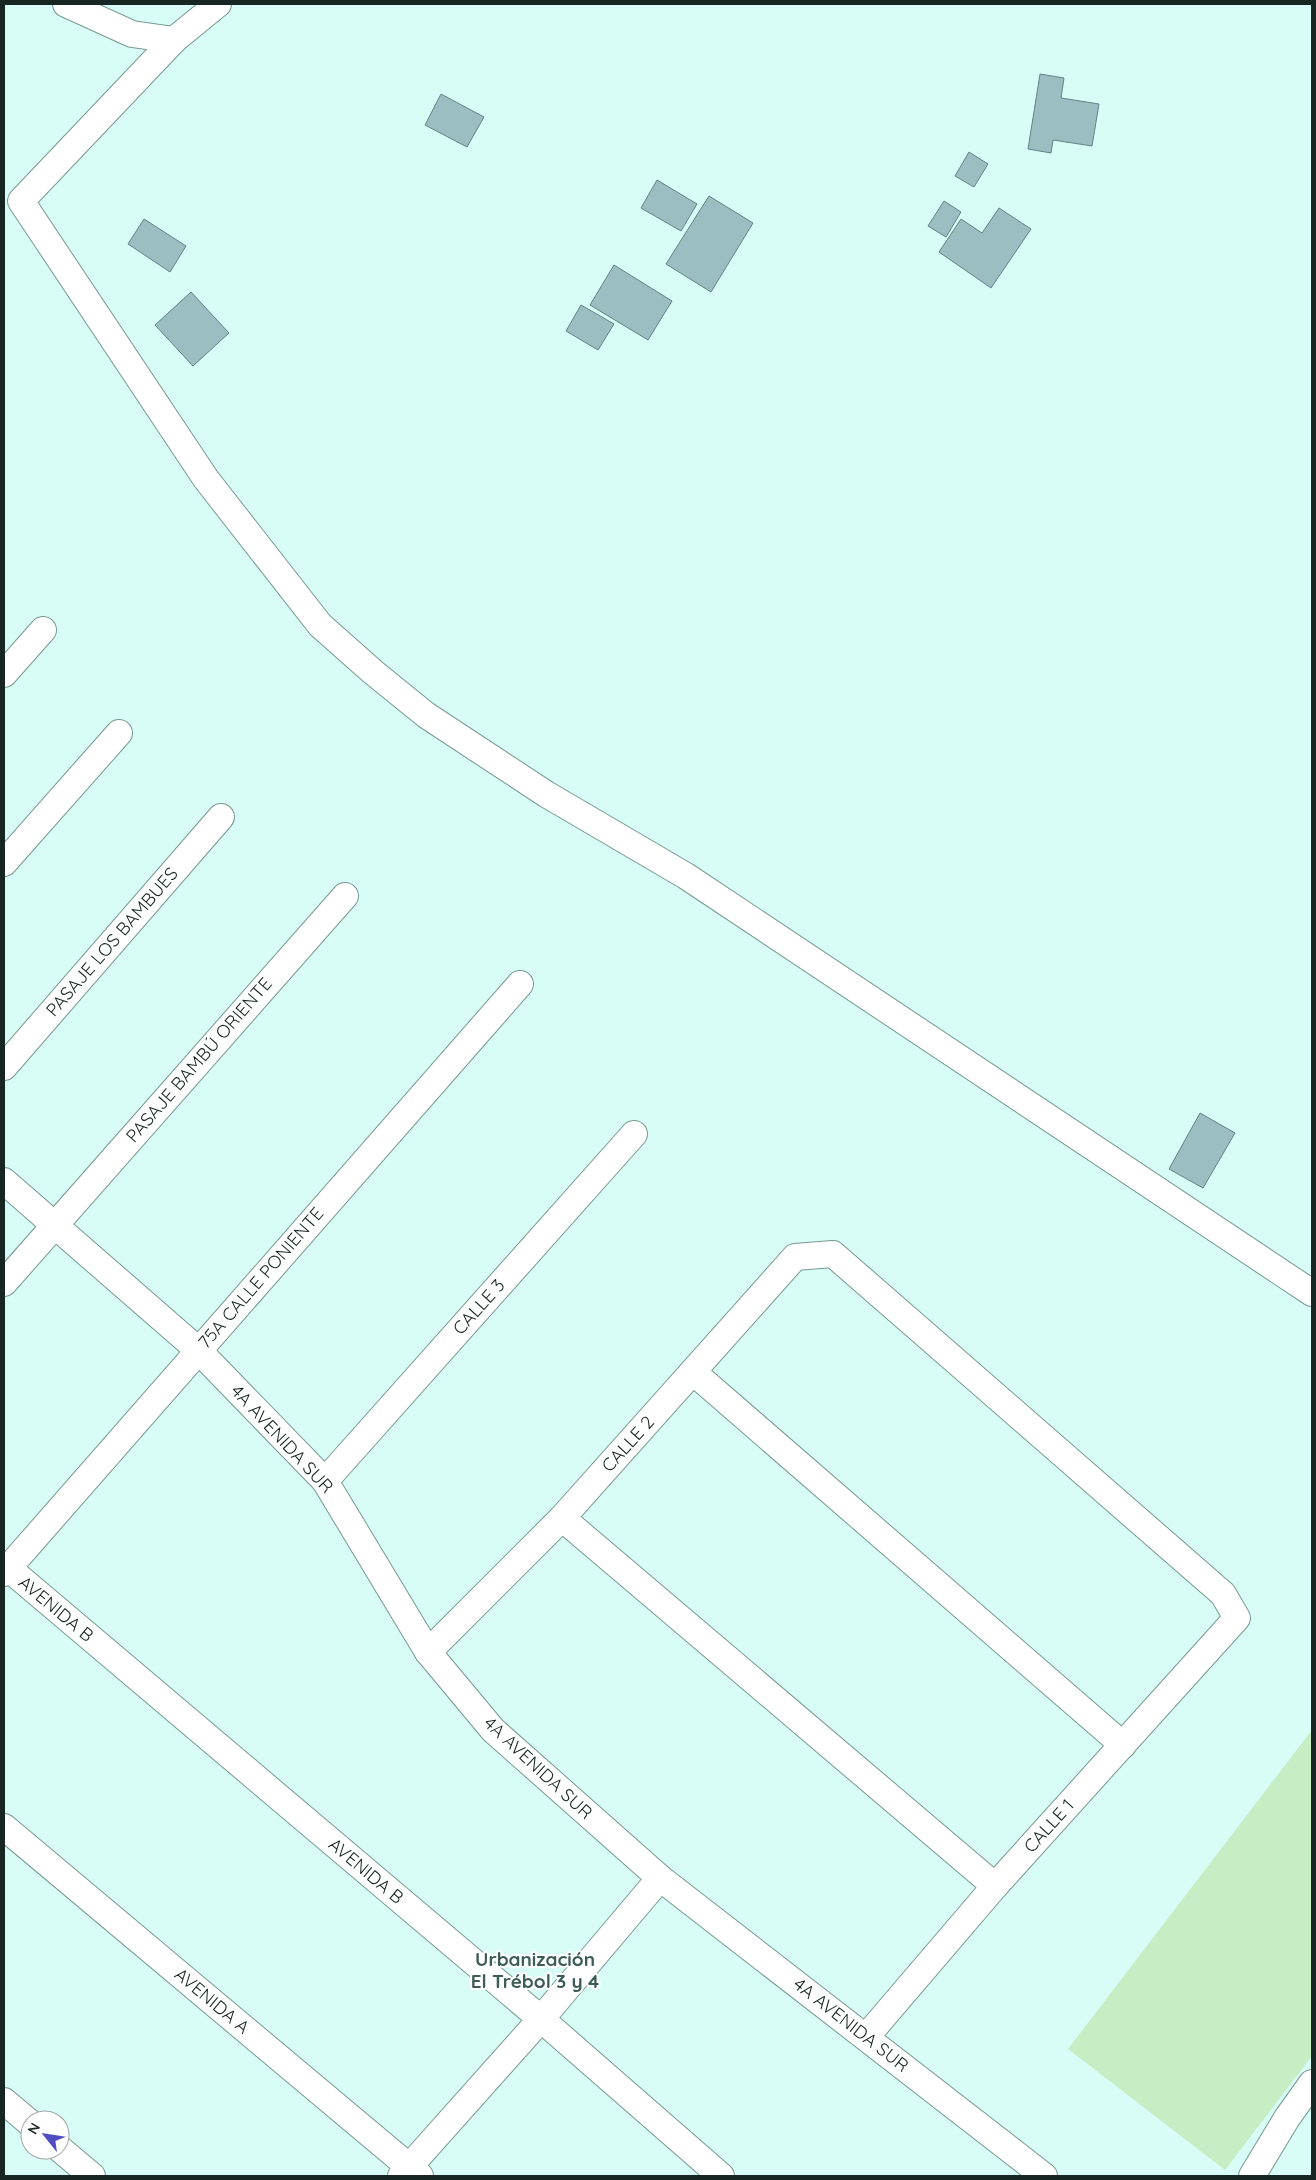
<svg xmlns="http://www.w3.org/2000/svg" width="1316" height="2180" font-family="Quicksand,sans-serif">
  <style>
    .green { fill: #c5eec4 }
    .building { fill: #9abec1; stroke: #618486 }
    .lines { fill: none; stroke-linecap: round; stroke-linejoin: round }
    .street-casing { stroke: #779992; stroke-width: 28 }
    .street { stroke: #fff; stroke-width: 26 }
    .labels { text-anchor: middle; stroke-width: 4; stroke-linejoin: round; paint-order: stroke }
    .street-label { font-size: 18px; fill: #182623; stroke: #fff }
    .neighbourhood-label { font-size: 19px; font-weight: bold; fill: #3c5c57; stroke: #fff }
  </style>
  <rect width="100%" height="100%" fill="#d8fdf6"/>
  <!-- green -->
  <path class="green" d="M1312,1730V2056L1225,2170L1068,2049Z"/>
  <!-- building -->
  <g class="building">
    <path d="M1040,74L1064,78L1061,98L1099,104L1092,146L1053,140L1051,153L1028,149Z"/>
    <path d="M441,94L484,117L467,147L425,125Z"/>
    <path d="M969,152L988,164L974,187L955,176Z"/>
    <path d="M657,180L697,204L681,231L641,208Z"/>
    <path d="M709,196L753,223L711,292L666,264Z"/>
    <path d="M944,201L961,212L946,237L928,226Z"/>
    <path d="M999,208L1031,229L991,288L939,252L961,219L982,233Z"/>
    <path d="M144,219L186,246L170,272L128,244Z"/>
    <path d="M614,265L672,301L648,340L590,305Z"/>
    <path d="M191,292L229,333L193,366L155,325Z"/>
    <path d="M581,305L614,324L598,350L566,331Z"/>
    <path d="M1200,1113L1235,1133L1203,1188L1169,1169Z"/>
  </g>
  <g class="lines">
    <!-- street casing -->
    <g class="street-casing">
      <g id="street">
        <path d="M66,4L132,34L174,40"/>
        <path d="M218,4L174,40L21,201L206,479L320,625L373,672L426,715L546,794L686,876L1312,1293"/>
        <path d="M4,674L43,630"/>
        <path d="M4,863L119,733"/>
        <path d="M4,1067L221,817"/>
        <path d="M4,1181L198,1350L325,1481L428,1652L493,1730L660,1878L1044,2176"/>
        <path d="M4,1283L345,896"/>
        <path d="M693,1372L1123,1745"/>
        <path d="M325,1481L634,1134"/>
        <path d="M562,1518L995,1886"/>
        <path d="M8,1568L541,2019L721,2176"/>
        <path d="M4,1573L520,984"/>
        <path d="M428,1652L562,1518L795,1257L833,1254L1223,1594L1237,1618L995,1886L866,2037"/>
        <path d="M4,1827L420,2176"/>
        <path d="M4,2101L30,2123"/>
        <path d="M60,2149L92,2176"/>
        <path d="M401,2176L541,2019L660,1878"/>
        <path d="M1252,2176L1287,2118L1312,2083"/>
      </g>
    </g>
    <!-- street -->
    <use href="#street" class="street"/>
  </g>
  <g class="labels">
    <!-- street labels -->
    <g class="street-label">
      <text transform="translate(112 942) rotate(-49)" y="6">PASAJE LOS BAMBUES</text>
      <text transform="translate(199 1060) rotate(-49)" y="6">PASAJE BAMBÚ ORIENTE</text>
      <text transform="translate(261 1278) rotate(-49)" y="6">75A CALLE PONIENTE</text>
      <text transform="translate(479 1307) rotate(-48)" y="6">CALLE 3</text>
      <text transform="translate(282 1439) rotate(47)" y="6">4A AVENIDA SUR</text>
      <text transform="translate(628 1444) rotate(-48)" y="6">CALLE 2</text>
      <text transform="translate(56 1609) rotate(40)" y="6">AVENIDA B</text>
      <text transform="translate(538 1768) rotate(43)" y="6">4A AVENIDA SUR</text>
      <text transform="translate(1049 1826) rotate(-48)" y="6">CALLE 1</text>
      <text transform="translate(366 1871) rotate(40)" y="6">AVENIDA B</text>
      <text transform="translate(212 2001) rotate(40)" y="6">AVENIDA A</text>
      <text transform="translate(851 2025) rotate(38)" y="6">4A AVENIDA SUR</text>
    </g>
    <!-- neighbourhood labels -->
    <g class="neighbourhood-label">
      <text x="535" y="1966">Urbanización<tspan x="535" dy="22">El Trébol 3 y 4</tspan></text>
    </g>
  </g>
  <!-- border -->
  <rect width="1316" height="2180" fill="none" stroke="#182623" stroke-width="10"/>
  <!-- north arrow -->
  <g transform="translate(45 2135) rotate(300)"><circle r="24" fill="#ffffff" stroke="#a3a8a7"/>
  <path d="M0-4L9 19L0 12L-9 19Z" fill="#504cc2"/>
  <text y="-8" font-size="14" font-weight="bold" text-anchor="middle" fill="#182623">N</text>
  </g>
</svg>
